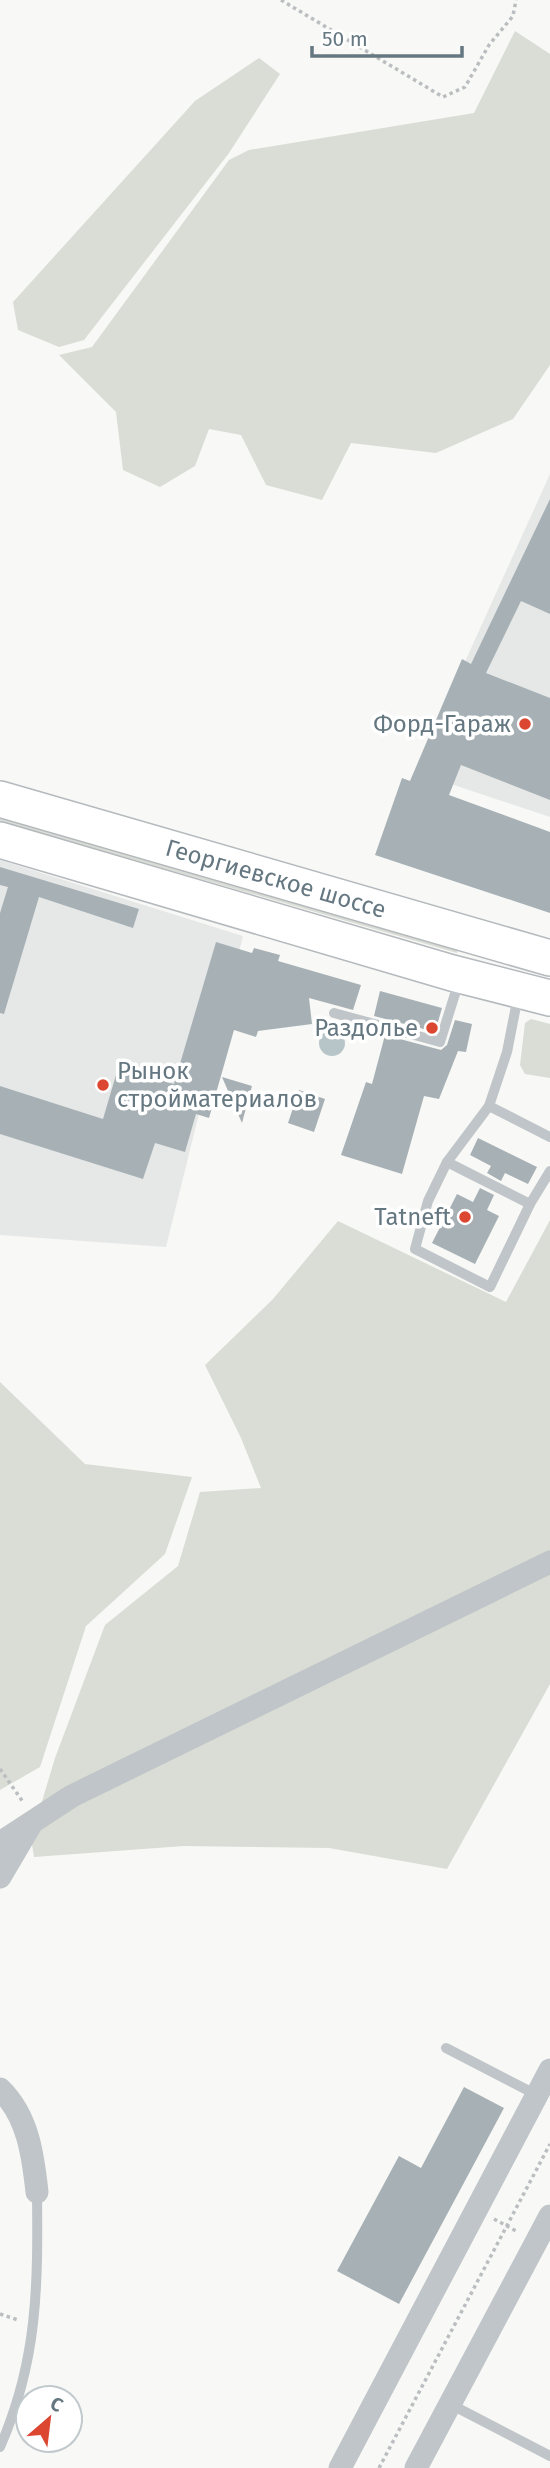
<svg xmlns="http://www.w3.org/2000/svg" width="550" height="2468" font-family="'Fira Sans',sans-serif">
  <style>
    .built { fill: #e6e8e7 }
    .green { fill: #d9ddd5 }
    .water { fill: #b8c5c8 }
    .building { fill: #a7b1b5 }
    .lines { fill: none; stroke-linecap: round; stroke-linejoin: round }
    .primary-casing { stroke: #b3b9bc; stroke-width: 38 }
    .path { stroke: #babec0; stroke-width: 3.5; stroke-dasharray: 3.5 3.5; stroke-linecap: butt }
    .lane { stroke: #bfc5c8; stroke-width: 10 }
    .street { stroke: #bfc5c8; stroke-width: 23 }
    .primary { stroke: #fff; stroke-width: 35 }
    .poi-dot { fill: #dc4732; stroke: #fff; stroke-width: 2.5 }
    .labels { text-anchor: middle; stroke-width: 7; stroke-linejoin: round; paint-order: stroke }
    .poi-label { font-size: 24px; fill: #657780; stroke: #fff; text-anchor: end }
    .street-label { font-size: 24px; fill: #657780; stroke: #fff }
  </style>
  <rect width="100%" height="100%" fill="#f8f8f6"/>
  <!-- built -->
  <g class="built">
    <path d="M550,474V817L415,772Z"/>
    <path d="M0,860L243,936L166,1247L0,1235Z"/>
  </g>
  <!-- green -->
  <g class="green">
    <path d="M515,31L550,54V365L513,419L436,453L351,443L322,500L266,485L241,435L209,429L195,466L160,487L123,470L116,412L59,355L92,347L229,160L249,150L474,113Z"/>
    <path d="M259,58L280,74L229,153L84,340L59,347L18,330L13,302L195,101Z"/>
    <path d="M0,812L459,944L457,953L0,821Z"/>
    <path d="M531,1019L550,1024V1078L525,1074L520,1065L525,1023Z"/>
    <path d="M550,1220V1684L447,1869L329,1848L184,1846L34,1857L31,1838L55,1758L105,1625L178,1566L200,1492L261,1488L241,1438L205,1365L273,1299L338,1221L506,1302Z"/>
    <path d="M0,1382L85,1464L192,1477L165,1554L86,1626L40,1767L0,1790Z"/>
  </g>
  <!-- water -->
  <circle class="water" cx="332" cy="1043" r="13"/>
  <!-- building -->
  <g class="building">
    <path d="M550,499V614L521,601L486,673L550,698V800L461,765L449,795L550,832V913L375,855L402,778L410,781L462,659L471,664Z"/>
    <path d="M0,867L139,909L133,928L39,897L4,1014L0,1013V913L8,887L0,885Z"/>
    <path d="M216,942L252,953L254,948L280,955L278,961L361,985L353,1010L309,998L312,1024L258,1031L256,1037L234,1030L209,1118L196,1114L185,1152L155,1143L143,1179L0,1134V1086L103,1119L118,1068L174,1084Z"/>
    <path d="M380,991L442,1008L435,1032L374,1016Z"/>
    <path d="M455,1020L472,1024L466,1052L458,1051L439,1099L424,1096L402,1174L341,1155L366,1082L372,1084L385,1035L441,1050L447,1045Z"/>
    <path d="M222,1077L252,1086L242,1123Z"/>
    <path d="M299,1090L325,1099L314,1132L288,1123Z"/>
    <path d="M478,1138L537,1167L528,1184L505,1173L501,1181L487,1173L491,1166L470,1155Z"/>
    <path d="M480,1188L494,1195L487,1210L499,1216L475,1264L432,1243L457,1194L473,1202Z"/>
    <path d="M464,2087L504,2108L399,2304L337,2271L399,2156L421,2168Z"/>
  </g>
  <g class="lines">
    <!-- primary casing -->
    <g class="primary-casing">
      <g id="primary">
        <path id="s1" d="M0,799L550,958"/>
        <path d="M0,840L452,973L550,998"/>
      </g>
    </g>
    <!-- path -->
    <g class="path">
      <path d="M281,0L443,97L465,87L489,45L513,16L516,0"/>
      <path d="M0,1769L23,1802"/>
      <path d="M494,2219L518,2232"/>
      <path d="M0,2314L18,2320"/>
      <path d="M379,2468L550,2144"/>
    </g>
    <!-- lane -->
    <g class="lane">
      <path d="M518,996L507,1052L489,1106L447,1162L530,1204L550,1171"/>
      <path d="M334,1013L440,1042L459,981"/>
      <path d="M489,1106L550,1137"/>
      <path d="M447,1162L428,1201L415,1249L490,1287L530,1204"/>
      <path d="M446,2048L537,2095"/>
      <path d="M450,2404L550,2456"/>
      <path d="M0,2447C38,2361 38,2285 37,2192"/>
    </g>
    <!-- street -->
    <g class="street">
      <path d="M0,1843L72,1796L550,1562"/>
      <path d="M0,1877L30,1826"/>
      <path d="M0,2089C28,2116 33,2155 37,2192"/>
      <path d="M340,2468L550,2070"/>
      <path d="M416,2468L550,2216"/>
    </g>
    <!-- primary -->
    <use href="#primary" class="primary"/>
  </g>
  <!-- markers -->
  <g class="poi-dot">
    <circle cx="525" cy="724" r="7"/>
    <circle cx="432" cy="1028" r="7"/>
    <circle cx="103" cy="1085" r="7"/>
    <circle cx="465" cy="1217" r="7"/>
  </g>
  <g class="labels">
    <!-- poi labels -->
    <g class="poi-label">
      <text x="511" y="732">Форд-Гараж</text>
      <text x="418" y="1036">Раздолье</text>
      <text x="117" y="1079" text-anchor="start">Рынок<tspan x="117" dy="28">стройматериалов</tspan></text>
      <text x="451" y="1225">Tatneft</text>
    </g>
    <!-- street labels -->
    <g class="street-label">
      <text dy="8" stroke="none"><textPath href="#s1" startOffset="287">Георгиевское шоссе</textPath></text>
    </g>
  </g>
  <!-- north arrow -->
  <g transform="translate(49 2419) rotate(28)"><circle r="33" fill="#ffffff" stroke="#c1c9cc" stroke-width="2"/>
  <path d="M0-5L12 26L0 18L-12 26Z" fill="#dc4732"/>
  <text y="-10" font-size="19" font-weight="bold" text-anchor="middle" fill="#657780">С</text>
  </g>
  <!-- scale -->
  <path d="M312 46v10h150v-10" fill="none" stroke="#657780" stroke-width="3.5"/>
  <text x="322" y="46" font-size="21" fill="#657780" stroke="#ffffff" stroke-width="5" paint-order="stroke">50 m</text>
</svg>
